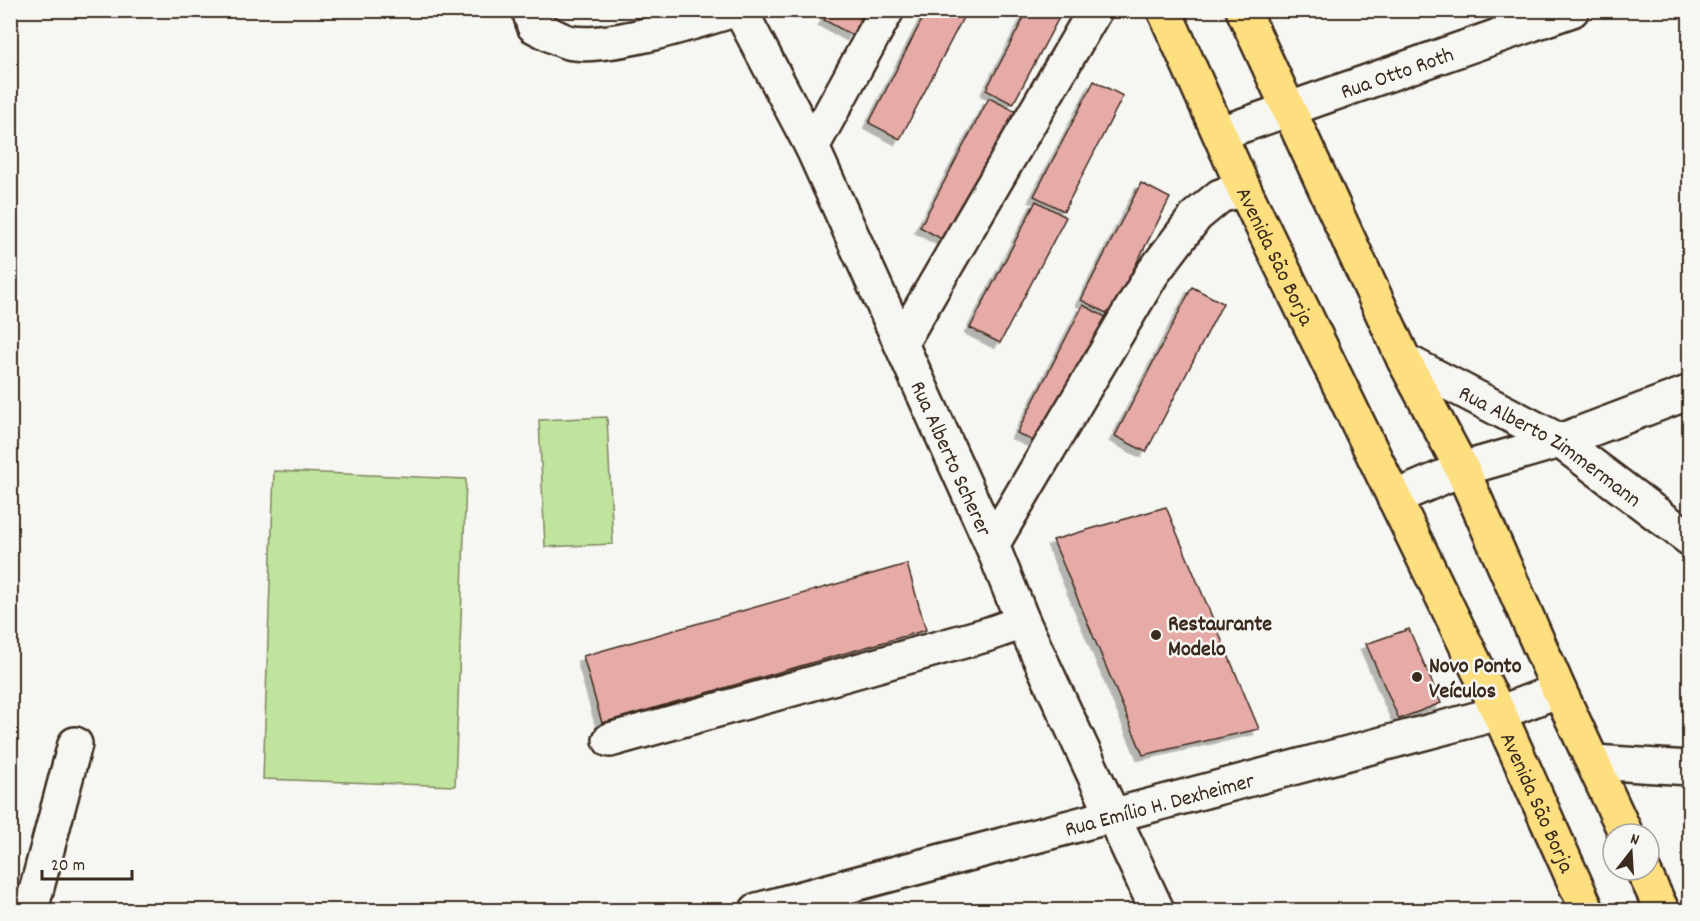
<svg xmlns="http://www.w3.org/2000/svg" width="1700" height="921" font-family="Dekko,sans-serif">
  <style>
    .green { fill: #c0e39d; stroke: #7e865e; stroke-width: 1.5 }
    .building { fill: #e6aba7; stroke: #3b2a1e; stroke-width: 1.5; filter: url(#shadow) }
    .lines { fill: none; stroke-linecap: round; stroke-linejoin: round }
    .minor-casing { stroke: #3b2a1e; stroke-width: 38 }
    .major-casing { stroke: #3b2a1e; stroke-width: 38 }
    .minor { stroke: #f6f6f2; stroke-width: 33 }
    .major { stroke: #fddf80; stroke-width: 33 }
    .poi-dot { fill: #3b2a1e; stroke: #f6f6f2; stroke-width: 2 }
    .labels { text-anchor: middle; stroke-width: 5; stroke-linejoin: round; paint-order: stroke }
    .street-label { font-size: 22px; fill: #3b2a1e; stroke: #f6f6f2 }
    .poi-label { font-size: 22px; font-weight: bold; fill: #3b2a1e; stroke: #f6f6f2; text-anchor: start }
  </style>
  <defs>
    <filter id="shadow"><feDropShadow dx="-5.5" dy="5.5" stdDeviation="0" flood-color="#0004"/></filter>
  </defs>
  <rect width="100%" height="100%" fill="#f6f6f2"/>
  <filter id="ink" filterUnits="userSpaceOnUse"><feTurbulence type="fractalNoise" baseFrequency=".0167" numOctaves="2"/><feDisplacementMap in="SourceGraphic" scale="12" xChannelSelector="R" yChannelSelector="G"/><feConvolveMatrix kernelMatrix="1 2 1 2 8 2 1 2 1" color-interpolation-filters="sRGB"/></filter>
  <g filter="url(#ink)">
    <!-- green -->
    <g class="green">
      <path d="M607,417L613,544L545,547L539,420Z"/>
      <path d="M274,471L466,479L455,786L263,779Z"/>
    </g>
    <!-- building -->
    <g class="building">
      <path d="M830,10H865L852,35L824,20Z"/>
      <path d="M927,10H967L900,139L869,123Z"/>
      <path d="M1028,10H1063L1013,104L986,90Z"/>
      <path d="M1094,81L1123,96L1064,211L1034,196Z"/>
      <path d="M989,98L1017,112L947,242L920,227Z"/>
      <path d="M1141,183L1170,198L1110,315L1081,300Z"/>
      <path d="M1036,201L1066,217L1000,343L970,328Z"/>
      <path d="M1192,287L1223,303L1146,452L1115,436Z"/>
      <path d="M1083,305L1113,321L1047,448L1017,433Z"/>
      <path d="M1166,507L1259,729L1143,755L1053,540Z"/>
      <path d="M907,564L926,630L602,723L583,656Z"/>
      <path d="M1409,629L1441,703L1399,719L1366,644Z"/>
    </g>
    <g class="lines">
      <!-- minor casing -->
      <g class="minor-casing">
        <g id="minor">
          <path d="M529,10L534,26C545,31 557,39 568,42C606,51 695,22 734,10"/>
          <path id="s1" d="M740,10L812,147L992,545L1023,622L1157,910"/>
          <path id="s2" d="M1221,133L1572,10"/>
          <path d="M812,147L887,10"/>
          <path d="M901,343L1095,10"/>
          <path id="s3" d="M1404,360L1560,441L1690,539"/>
          <path d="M1394,498L1462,469L1560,441L1690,392"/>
          <path d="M992,545L1152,274L1196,216L1220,196L1244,189"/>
          <path d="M610,740L989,634L1023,622"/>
          <path d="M1593,762L1690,768"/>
          <path d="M31,910L75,744"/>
          <path id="s4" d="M757,910L1499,713L1559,690"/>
        </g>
      </g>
      <!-- major casing -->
      <g class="major-casing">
        <g id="major">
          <path id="s5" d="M1164,10L1244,189L1499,713L1587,910"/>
          <path d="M1243,10L1404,360L1462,469L1559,690L1626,834"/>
          <path d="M1643,870L1662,910"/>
        </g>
      </g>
      <!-- minor -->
      <use href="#minor" class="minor"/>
      <!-- major -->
      <use href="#major" class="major"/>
    </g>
  </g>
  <!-- markers -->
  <g class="poi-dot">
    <circle cx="1156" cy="635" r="6"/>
    <circle cx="1417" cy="677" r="6"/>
  </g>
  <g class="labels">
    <!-- street labels -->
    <g class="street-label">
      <text dy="8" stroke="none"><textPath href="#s2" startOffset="186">Rua Otto Roth</textPath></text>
      <text dy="8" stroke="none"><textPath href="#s5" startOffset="270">Avenida São Borja</textPath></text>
      <text dy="8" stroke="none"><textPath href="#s3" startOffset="170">Rua Alberto Zimmermann</textPath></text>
      <text dy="8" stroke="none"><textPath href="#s1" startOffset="496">Rua Alberto Scherer</textPath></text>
      <text dy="8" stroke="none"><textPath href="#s5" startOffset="876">Avenida São Borja</textPath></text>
      <text dy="8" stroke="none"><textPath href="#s4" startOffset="416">Rua Emílio H. Dexheimer</textPath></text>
    </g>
    <!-- poi labels -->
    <g class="poi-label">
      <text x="1168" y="630">Restaurante<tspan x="1168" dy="25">Modelo</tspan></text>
      <text x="1429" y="672">Novo Ponto<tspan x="1429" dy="25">Veículos</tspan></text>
    </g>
  </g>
  <!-- margin -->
  <rect width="1700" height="921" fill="none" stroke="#f6f6f2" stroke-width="36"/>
  <rect x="18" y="18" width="1664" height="885" fill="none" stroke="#3b2a1e" stroke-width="2" filter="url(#ink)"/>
  <!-- north arrow -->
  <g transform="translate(1631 852) rotate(17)"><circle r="28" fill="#f6f6f2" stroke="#aba49d" stroke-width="1.5"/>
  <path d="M0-4.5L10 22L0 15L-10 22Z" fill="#3b2a1e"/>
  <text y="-9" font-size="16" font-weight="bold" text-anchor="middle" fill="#3b2a1e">N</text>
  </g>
  <!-- scale -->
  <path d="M42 870v9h90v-9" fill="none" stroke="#3b2a1e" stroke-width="3"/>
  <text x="51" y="870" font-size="18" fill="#3b2a1e" stroke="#f6f6f2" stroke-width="4.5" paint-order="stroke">20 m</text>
</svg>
